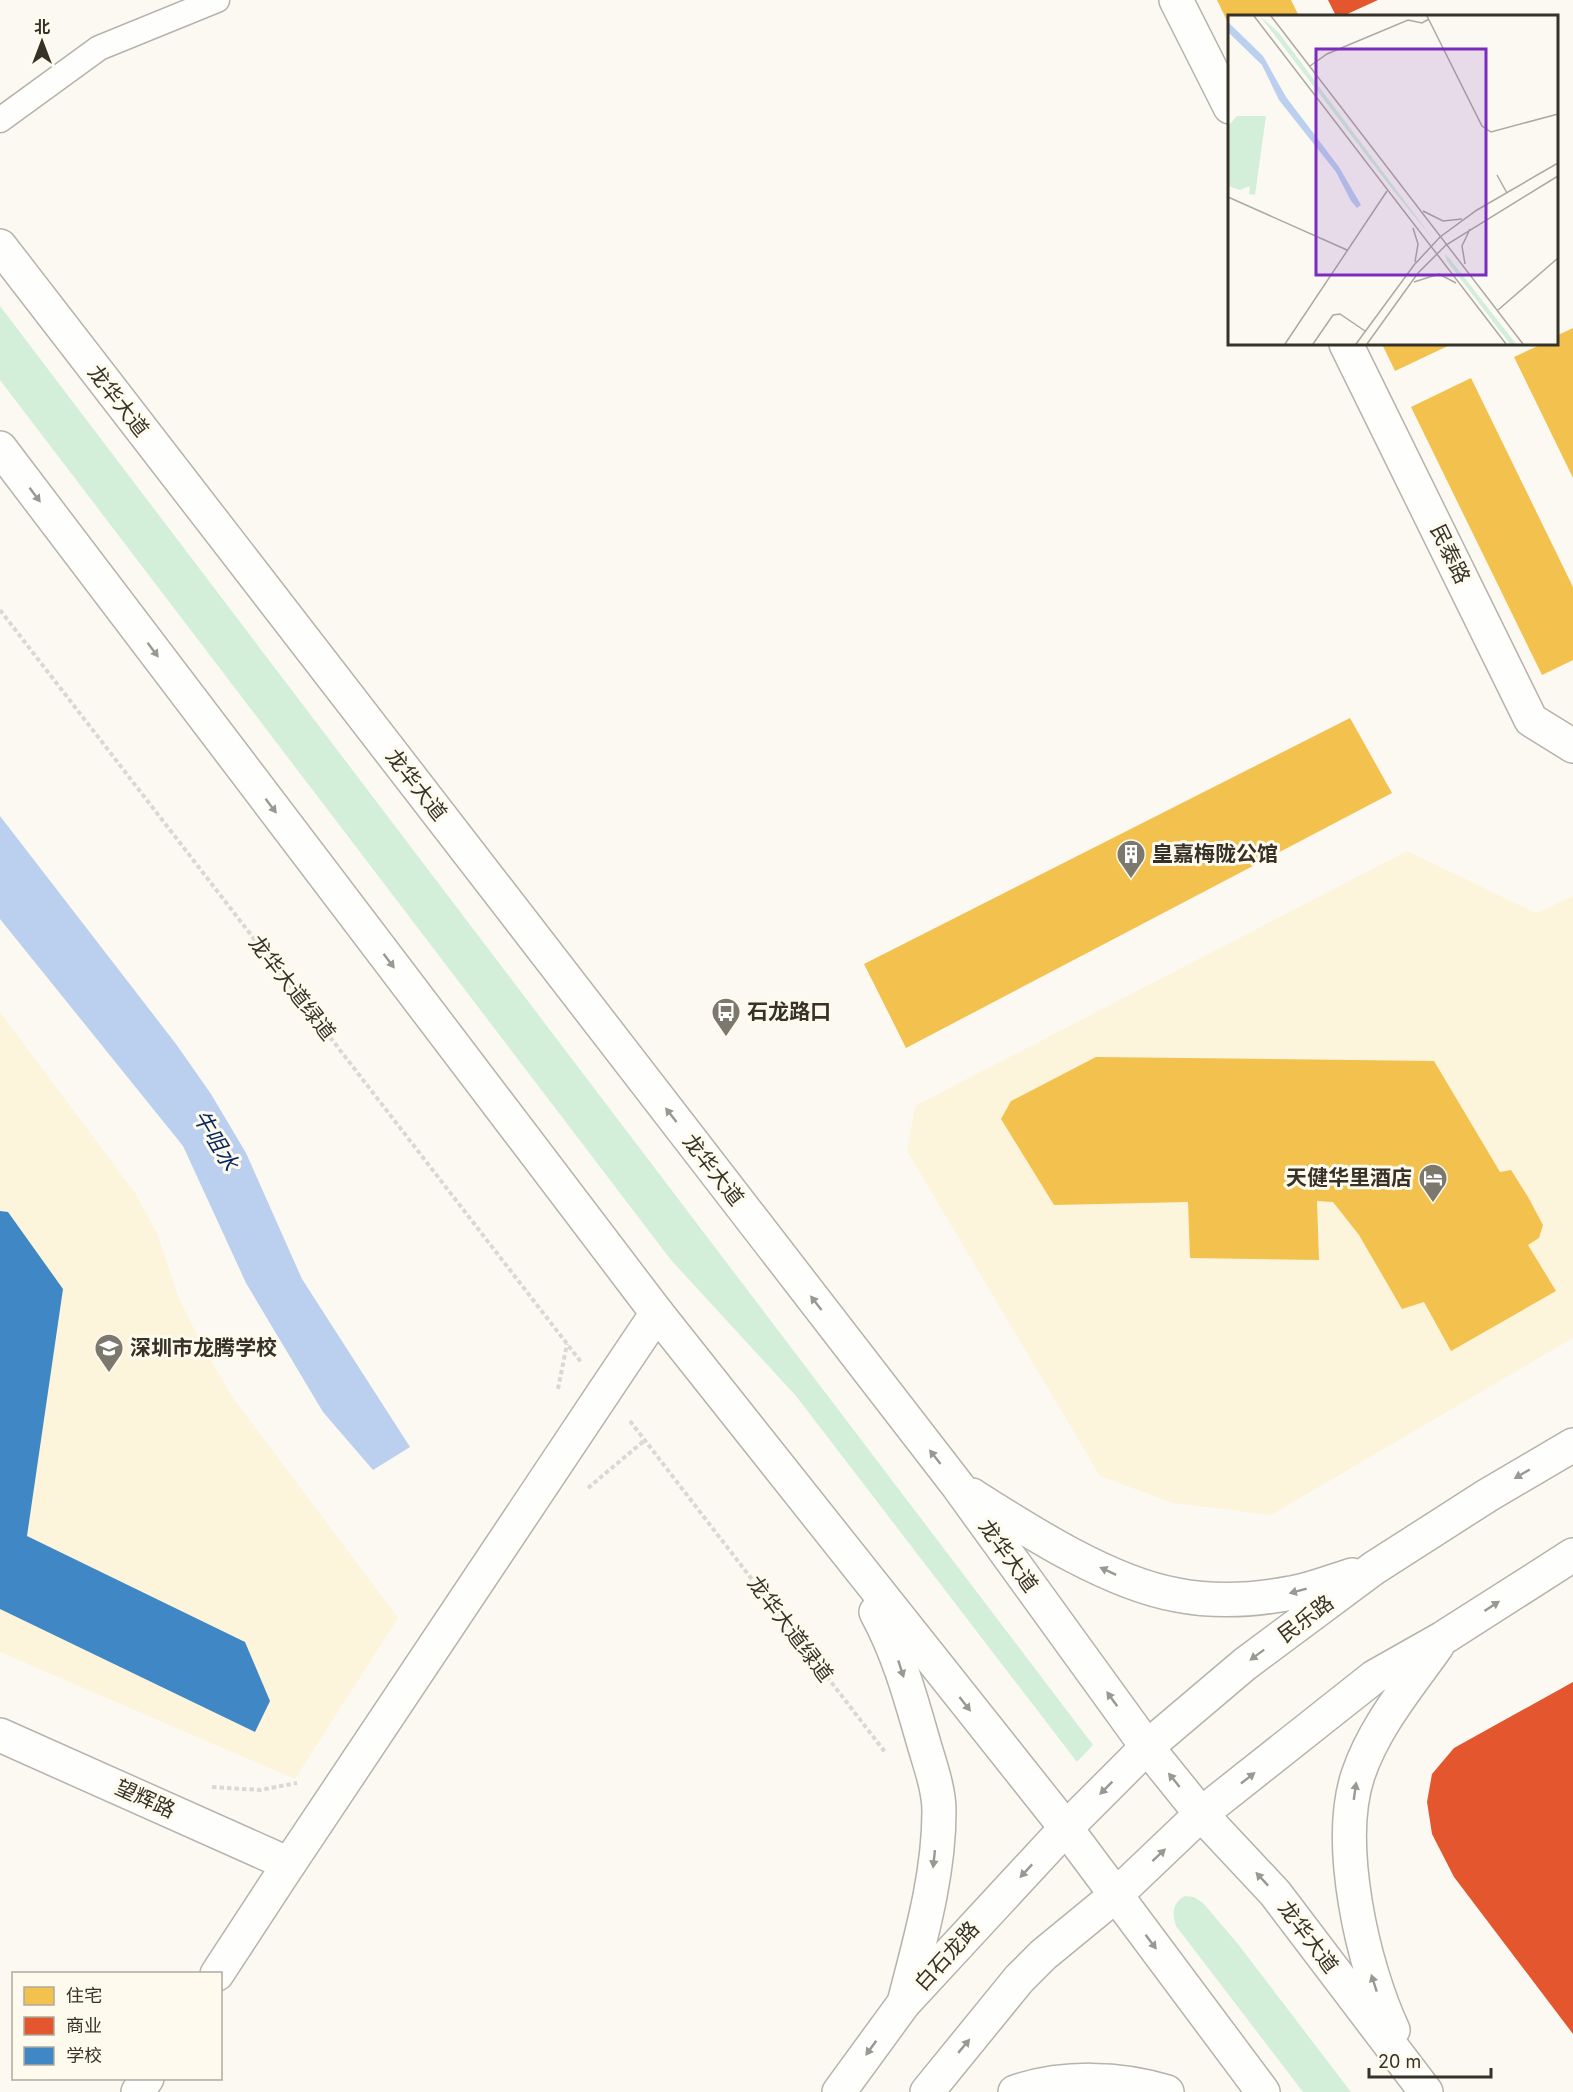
<svg xmlns="http://www.w3.org/2000/svg" width="1573" height="2092" font-family="Inter,'Noto Sans SC',sans-serif">
  <style>
    .built { fill: #fdf4dc }
    .green { fill: #d3efd9 }
    .water { fill: #bbd0ee }
    .homes { fill: #f2c14e }
    .shops { fill: #e4572e }
    .schools { fill: #3f88c5 }
    .lines { fill: none; stroke-linecap: round; stroke-linejoin: round }
    .lane-casing { stroke: #b6b3aa; stroke-width: 27 }
    .street-casing { stroke: #b6b3aa; stroke-width: 36 }
    .secondary-casing { stroke: #b6b3aa; stroke-width: 36 }
    .primary-casing { stroke: #b6b3aa; stroke-width: 36 }
    .path { stroke: #dad8d5; stroke-width: 4; stroke-dasharray: 4.5 3; stroke-linecap: butt }
    .lane { stroke: #fefefd; stroke-width: 24 }
    .street { stroke: #fefefd; stroke-width: 33 }
    .secondary { stroke: #fefefd; stroke-width: 33 }
    .primary { stroke: #fefefd; stroke-width: 33 }
    .oneway { fill: #9a9892 }
    .labels { text-anchor: middle; stroke-width: 6; stroke-linejoin: round; paint-order: stroke }
    .street-label { font-size: 21px; fill: #373227; stroke: #fffaee }
    .poi-label { font-size: 21px; font-weight: bold; fill: #373227; stroke: #fffaee; text-anchor: start }
    .water-label { font-size: 22px; font-style: italic; fill: #04265c; stroke: #fffaee }
    .inset-road { fill: none; stroke: #ada9a1; stroke-width: 1.5 }
    .view { fill: #7b2cbf; fill-opacity: 0.15; stroke: #7b2cbf; stroke-width: 3 }
    .inset-edge { fill: none; stroke: #373227; stroke-width: 3 }
  </style>
  <rect width="100%" height="100%" fill="#fbf9f2"/>
  <!-- built -->
  <g class="built">
    <path d="M1407,851L1536,913L1573,896V1338L1271,1515L1173,1503L1100,1476L907,1151L915,1106Z"/>
    <path d="M0,1012L135,1193L157,1233L179,1299L203,1347L233,1398L398,1618L295,1779L0,1652Z"/>
  </g>
  <!-- green -->
  <g class="green">
    <path d="M0,306L1093,1745L1077,1762L796,1396L671,1260L0,380Z"/>
    <path d="M1185,1896L1194,1897L1203,1903L1238,1944L1351,2092H1303L1176,1926C1172,1913 1172,1903 1185,1896Z"/>
  </g>
  <!-- water -->
  <path class="water" d="M0,816L176,1044L211,1094L246,1153L302,1279L410,1447L373,1470L323,1412L246,1283L183,1146L0,919Z"/>
  <!-- homes -->
  <g class="homes">
    <path d="M1217,0H1291L1299,16H1230V27Z"/>
    <path d="M1573,328V478L1514,357L1542,344H1556V336Z"/>
    <path d="M1382,344H1452L1395,371Z"/>
    <path d="M1471,378L1573,587V660L1542,675L1411,407Z"/>
    <path d="M1350,718L1392,793L906,1048L864,964Z"/>
    <path d="M1096,1057L1434,1061L1500,1172L1511,1170L1528,1197L1543,1225L1539,1238L1528,1245L1556,1291L1451,1351L1424,1302L1402,1309L1359,1235L1333,1202L1317,1201L1319,1260L1190,1258L1188,1202L1054,1205L1001,1119L1011,1101Z"/>
  </g>
  <!-- shops -->
  <g class="shops">
    <path d="M1328,0H1378L1343,16H1336Z"/>
    <path d="M1573,1682V2034L1454,1877L1432,1834L1427,1802L1432,1774L1454,1748Z"/>
  </g>
  <!-- schools -->
  <path class="schools" d="M0,1211L8,1212L63,1289L27,1536L245,1642L270,1701L255,1732L0,1609Z"/>
  <g class="lines">
    <!-- lane casing -->
    <g class="lane-casing">
      <path id="lane" d="M0,120L99,48L217,0"/>
    </g>
    <!-- street casing -->
    <g class="street-casing">
      <g id="street">
        <path d="M1176,0L1230,107"/>
        <path d="M1346,344L1531,720L1573,746"/>
        <path d="M604,1392L657,1313"/>
        <path d="M217,1974L289,1864"/>
        <path d="M138,2092L147,2078"/>
      </g>
    </g>
    <!-- secondary casing -->
    <g class="secondary-casing">
      <g id="secondary">
        <path d="M0,1735L289,1864L604,1392"/>
        <path d="M839,2092L904,2003L1066,1828"/>
        <path d="M927,2092L1019,1979L1043,1955L1116,1895"/>
      </g>
    </g>
    <!-- primary casing -->
    <g class="primary-casing">
      <g id="primary">
        <path d="M0,246L958,1486L1147,1747L1201,1814L1275,1893L1426,2092"/>
        <path d="M0,448L657,1313L1066,1828L1263,2092"/>
        <path d="M972,1495C1030,1532 1109,1583 1177,1595C1213,1602 1255,1600 1291,1593C1311,1590 1332,1581 1352,1575"/>
        <path d="M876,1612C899,1654 911,1699 924,1744C930,1765 939,1789 939,1811C939,1877 920,1940 904,2003"/>
        <path d="M1066,1828L1147,1747L1245,1664L1374,1568L1488,1495L1573,1445"/>
        <path d="M1116,1895L1201,1814L1374,1677L1443,1638L1573,1555"/>
        <path d="M1393,2030C1363,1966 1335,1844 1358,1775C1374,1727 1408,1687 1437,1646"/>
        <path d="M1015,2092C1062,2076 1120,2077 1167,2092"/>
      </g>
    </g>
    <!-- path -->
    <g class="path">
      <path d="M0,610L581,1362"/>
      <path d="M558,1389L567,1344"/>
      <path d="M630,1421L885,1752"/>
      <path d="M588,1488L645,1440"/>
      <path d="M212,1787L260,1790L297,1783"/>
    </g>
    <!-- lane -->
    <use href="#lane" class="lane"/>
    <!-- street -->
    <use href="#street" class="street"/>
    <!-- secondary -->
    <use href="#secondary" class="secondary"/>
    <!-- primary -->
    <use href="#primary" class="primary"/>
  </g>
  <!-- one-way arrows -->
  <defs><path id="oneway-solid" d="M-6-.8H1V-3.2L6.5 0L1 3.2V.8H-6Z" transform="scale(1.5)"/></defs>
  <g class="oneway">
    <use href="#oneway-solid" transform="translate(35 495) rotate(53)"/>
    <use href="#oneway-solid" transform="translate(153 650) rotate(53)"/>
    <use href="#oneway-solid" transform="translate(271 806) rotate(53)"/>
    <use href="#oneway-solid" transform="translate(389 961) rotate(53)"/>
    <use href="#oneway-solid" transform="translate(671 1115) rotate(-128)"/>
    <use href="#oneway-solid" transform="translate(816 1303) rotate(-128)"/>
    <use href="#oneway-solid" transform="translate(935 1457) rotate(-128)"/>
    <use href="#oneway-solid" transform="translate(1522 1474) rotate(150)"/>
    <use href="#oneway-solid" transform="translate(1108 1571) rotate(-155)"/>
    <use href="#oneway-solid" transform="translate(1298 1591) rotate(165)"/>
    <use href="#oneway-solid" transform="translate(1492 1606) rotate(-33)"/>
    <use href="#oneway-solid" transform="translate(1257 1655) rotate(143)"/>
    <use href="#oneway-solid" transform="translate(901 1669) rotate(72)"/>
    <use href="#oneway-solid" transform="translate(1112 1699) rotate(-126)"/>
    <use href="#oneway-solid" transform="translate(965 1704) rotate(52)"/>
    <use href="#oneway-solid" transform="translate(1248 1778) rotate(-38)"/>
    <use href="#oneway-solid" transform="translate(1174 1780) rotate(-129)"/>
    <use href="#oneway-solid" transform="translate(1106 1788) rotate(135)"/>
    <use href="#oneway-solid" transform="translate(1355 1791) rotate(-82)"/>
    <use href="#oneway-solid" transform="translate(1159 1855) rotate(-43)"/>
    <use href="#oneway-solid" transform="translate(934 1859) rotate(96)"/>
    <use href="#oneway-solid" transform="translate(1026 1871) rotate(133)"/>
    <use href="#oneway-solid" transform="translate(1262 1879) rotate(-133)"/>
    <use href="#oneway-solid" transform="translate(1151 1942) rotate(53)"/>
    <use href="#oneway-solid" transform="translate(1374 1983) rotate(-108)"/>
    <use href="#oneway-solid" transform="translate(964 2046) rotate(-50)"/>
    <use href="#oneway-solid" transform="translate(871 2048) rotate(126)"/>
  </g>
  <!-- icons -->
  <defs>
    <g id="building-pin" transform="scale(1.5)"><path d="M0 17L-7.5 6A9.5 9.5 0 1 1 7.5 6Z" fill="#7c786e" stroke="#fffaee"/><path d="M-4-6H4V6H1V3H-1V6H-4ZM-2.5-4.3h1.7v1.8h-1.7ZM.8-4.3h1.7v1.8H.8ZM-2.5-1h1.7V.8h-1.7ZM.8-1h1.7V.8H.8Z" fill="#fff"/></g>
    <g id="bus-pin" transform="scale(1.5)"><path d="M0 17L-7.5 6A9.5 9.5 0 1 1 7.5 6Z" fill="#7c786e" stroke="#fffaee"/><path d="M-5-6H5V4H4V6H2V4H-2V6H-4V4H-5ZM-3.5-4V0h7V-4ZM-3.5 1.2v1.5H-2V1.2ZM2 1.2v1.5H3.5V1.2Z" fill="#fff"/></g>
    <g id="hotel-pin" transform="scale(1.5)"><path d="M0 17L-7.5 6A9.5 9.5 0 1 1 7.5 6Z" fill="#7c786e" stroke="#fffaee"/><path d="M-6-4.5h1.5V1H6V5H4.5V3h-9V5H-6ZM-4 0a1.8 1.8 0 1 1 3.6 0ZM.5 0V-2.5h3Q6-2.5 6 0Z" fill="#fff"/></g>
    <g id="school-pin" transform="scale(1.5)"><path d="M0 17L-7.5 6A9.5 9.5 0 1 1 7.5 6Z" fill="#7c786e" stroke="#fffaee"/><path d="M0-5L7-2L0 1L-7-2ZM-4 1L0 2.5L4 1V4Q0 6-4 4Z" fill="#fff"/></g>
  </defs>
  <g fill-rule="evenodd">
    <use href="#building-pin" x="1131" y="854"/>
    <use href="#bus-pin" x="726" y="1012"/>
    <use href="#hotel-pin" x="1433" y="1178"/>
    <use href="#school-pin" x="109" y="1348"/>
  </g>
  <g class="labels">
    <!-- street labels -->
    <g class="street-label">
      <text transform="translate(118 401) rotate(52)" y="7">龙华大道</text>
      <text transform="translate(1450 554) rotate(64)" y="7">民泰路</text>
      <text transform="translate(416 785) rotate(52)" y="7">龙华大道</text>
      <text transform="translate(292 988) rotate(52)" y="7">龙华大道绿道</text>
      <text transform="translate(713 1170) rotate(52)" y="7">龙华大道</text>
      <text transform="translate(1008 1556) rotate(54)" y="7">龙华大道</text>
      <text transform="translate(1306 1619) rotate(-37)" y="7">民乐路</text>
      <text transform="translate(790 1629) rotate(53)" y="7">龙华大道绿道</text>
      <text transform="translate(145 1799) rotate(24)" y="7">望辉路</text>
      <text transform="translate(1308 1937) rotate(53)" y="7">龙华大道</text>
      <text transform="translate(947 1956) rotate(-48)" y="7">白石龙路</text>
    </g>
    <!-- poi labels -->
    <g class="poi-label">
      <text x="1152" y="861">皇嘉梅陇公馆</text>
      <text x="747" y="1019">石龙路口</text>
      <text x="1412" y="1185" text-anchor="end">天健华里酒店</text>
      <text x="130" y="1355">深圳市龙腾学校</text>
    </g>
    <!-- water labels -->
    <g class="water-label">
      <text transform="translate(216 1140) rotate(59)" y="8">牛咀水</text>
    </g>
  </g>
  <!-- overview -->
  <g transform="translate(1228 15)">
    <rect width="330" height="330" fill="#fbf9f2"/>
    <path d="M32,1L51,18L205,224L161,170ZM9,101H38L27,180L21,179L22,171L12,175L0,171V111ZM217,239L222,244L288,329H282L219,246Z" fill="#d3efd9"/>
    <path d="M0,7L35,41L58,82L111,152L133,190L129,193L123,186L108,157L51,85L34,50L0,17Z" fill="#bbd0ee"/>
    <path class="inset-road" d="M26,1L278,329M43,1L295,329M199,1L254,111L263,117L330,99M82,51L99,39L180,5L194,8L201,4M269,160L279,178M0,182L119,235M195,196L215,206L234,204M185,213L190,229L187,247M237,249L234,231L242,214M186,267L211,259L228,268M270,295L330,243M57,329L159,176M85,329L105,300L112,299L137,316M128,329L186,250L212,222L249,195L330,148M139,329L190,258L218,230L330,161"/>
    <path class="view" d="M88,34H258V260H88Z"/>
    <rect width="330" height="330" class="inset-edge"/>
  </g>
  <!-- legend -->
  <rect x="12" y="1972" width="210" height="108" fill="#fffaee" stroke="#afaa9e" stroke-width="1.5"/>
  <rect x="24" y="1987" width="30" height="18" fill="#f2c14e" stroke="#afaa9e" stroke-width="1.5"/>
  <text x="66" y="2002" font-size="18" fill="#373227">住宅</text>
  <rect x="24" y="2017" width="30" height="18" fill="#e4572e" stroke="#afaa9e" stroke-width="1.5"/>
  <text x="66" y="2032" font-size="18" fill="#373227">商业</text>
  <rect x="24" y="2047" width="30" height="18" fill="#3f88c5" stroke="#afaa9e" stroke-width="1.5"/>
  <text x="66" y="2062" font-size="18" fill="#373227">学校</text>
  <!-- north arrow -->
  <g transform="translate(42 42)" stroke="#fffaee" stroke-width="4.5" paint-order="stroke">
  <path d="M0-4.5L10 22L0 15L-10 22Z" fill="#373227"/>
  <text y="-9" font-size="16" font-weight="bold" text-anchor="middle" fill="#373227">北</text>
  </g>
  <!-- scale -->
  <path d="M1369 2068v9h122v-9" fill="none" stroke="#373227" stroke-width="3"/>
  <text x="1378" y="2068" font-size="18" fill="#373227" stroke="#fffaee" stroke-width="4.5" paint-order="stroke">20 m</text>
</svg>
